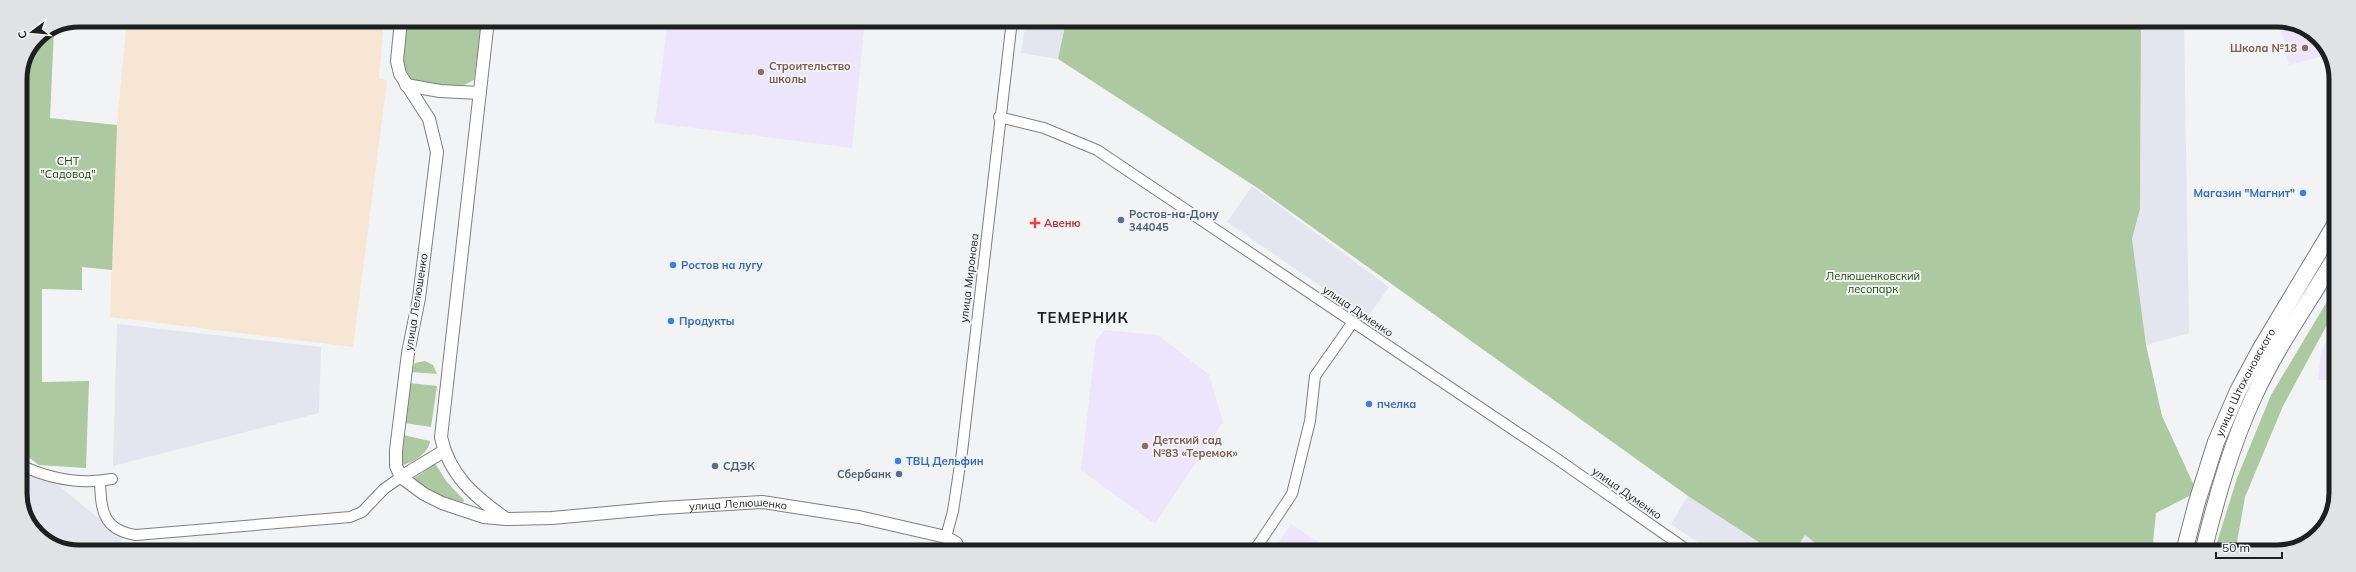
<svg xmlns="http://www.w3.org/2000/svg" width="2356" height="572" font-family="Mulish,sans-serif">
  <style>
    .commercial { fill: #f8e6d5 }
    .built { fill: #e3e6ef }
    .education { fill: #ece5fb }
    .green { fill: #acc9a2 }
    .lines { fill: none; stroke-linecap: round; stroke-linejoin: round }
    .minor-casing { stroke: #7f7f81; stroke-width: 12 }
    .tertiary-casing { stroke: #7f7f81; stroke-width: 14 }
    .primary-casing { stroke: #7f7f81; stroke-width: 18 }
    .minor { stroke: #fff; stroke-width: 10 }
    .tertiary { stroke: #fff; stroke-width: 12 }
    .primary { stroke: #fff; stroke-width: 16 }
    .education-dot { fill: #8d6e63; stroke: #f2f3f5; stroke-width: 1.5 }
    .shop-dot { fill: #3f7fe0; stroke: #f2f3f5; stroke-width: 1.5 }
    .service-dot { fill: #5c6f8a; stroke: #f2f3f5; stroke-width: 1.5 }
    .health-dot { fill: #e0444e; stroke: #f2f3f5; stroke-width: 1.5 }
    .labels { text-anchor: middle; stroke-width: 4; stroke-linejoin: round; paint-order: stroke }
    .education-label { font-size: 11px; font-weight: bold; fill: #785e54; stroke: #f2f3f5; text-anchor: start }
    .park-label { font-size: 11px; fill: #1d4f02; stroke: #f2f3f5 }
    .shop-label { font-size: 11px; font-weight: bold; fill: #366cbe; stroke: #f2f3f5; text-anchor: start }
    .service-label { font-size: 11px; font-weight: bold; fill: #4e5e75; stroke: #f2f3f5; text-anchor: start }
    .health-label { font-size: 11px; font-weight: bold; fill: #be3a42; stroke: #f2f3f5; text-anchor: start }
    .street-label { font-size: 11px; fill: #1e1f1f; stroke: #f2f3f5 }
    .district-label { font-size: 15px; font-weight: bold; letter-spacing: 1px; fill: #1e1f1f; stroke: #f2f3f5 }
    .rim { fill: none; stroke: #1e1f1f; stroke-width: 5 }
  </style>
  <rect width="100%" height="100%" fill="#f2f3f5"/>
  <!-- commercial -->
  <path class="commercial" d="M127,20H384L379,78L387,81L353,347L110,317L116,132Z"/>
  <!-- built -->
  <g class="built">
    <path d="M1026,21H1066L1058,59L1021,53Z"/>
    <path d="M2141,21H2184L2189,333L2146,345L2132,239L2140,209Z"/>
    <path d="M1252,186L1389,287L1367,318L1227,222Z"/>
    <path d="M117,324L321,347L319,413L113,466Z"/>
    <path d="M20,468L59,486L123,538L114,551H67L35,532L20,501Z"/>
    <path d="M1688,496L1774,552H1712L1671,524Z"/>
    <path d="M1805,535L1827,552H1794Z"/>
  </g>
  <!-- education -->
  <g class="education">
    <path d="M668,20H865L852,148L655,123Z"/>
    <path d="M2279,21H2289L2321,40L2328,55L2289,65Z"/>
    <path d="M2335,321V380H2318L2321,353Z"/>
    <path d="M1105,330L1158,335L1209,375L1223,422L1155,524L1081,470L1096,340Z"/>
    <path d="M1291,524L1332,551H1273Z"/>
  </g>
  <!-- green -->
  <g class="green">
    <path d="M406,20H482L474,80L460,87L410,80C395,65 403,39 406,20Z"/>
    <path d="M1066,21H2141L2140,209L2132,239L2146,345L2162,416L2197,492L2156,513L2152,552H1827L1805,535L1794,552H1774L1688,496L1256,187L1058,59Z"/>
    <path d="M54,30L50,118L117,125L112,270L82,267V290L42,289V382L89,381L86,468L39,465L20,451V79L37,37Z"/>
    <path d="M2335,288V310L2283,406L2245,497L2236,548L2237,552H2214L2237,478L2271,395Z"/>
    <path d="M425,361L433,365L437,374L411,372L415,363Z"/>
    <path d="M409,383L437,386L431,427L404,423Z"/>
    <path d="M403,435L430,441C429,453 412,464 400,465Z"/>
    <path d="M435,463L446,481L464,500L463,502L458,504L410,480L421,474Z"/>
  </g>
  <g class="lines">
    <!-- minor casing -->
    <g class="minor-casing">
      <g id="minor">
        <path d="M999,117L1044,128L1097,150L1560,461L1690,552"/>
        <path d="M20,465C50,479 80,485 112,479"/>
        <path d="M100,481C101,509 102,530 136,535L350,517L362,512L384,489L401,477"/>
        <path d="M946,537L953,511L962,452L1012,20"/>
        <path d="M1254,551L1292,494L1310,421L1315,376L1353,322"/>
      </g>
    </g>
    <!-- tertiary casing -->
    <g class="tertiary-casing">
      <g id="tertiary">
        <path id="s1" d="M401,20L397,61L400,74L429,119L437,152L419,298L408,353L396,450V466L401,477L424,494L442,503L484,517L506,519L552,518L661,508L762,502L859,517L946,537L956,543L960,551"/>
        <path d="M488,20L441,437C449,475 475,497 505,518"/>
        <path d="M406,85L440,91L480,93"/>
        <path d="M401,477L444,451"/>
      </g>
    </g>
    <!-- primary casing -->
    <g class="primary-casing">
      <g id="primary">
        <path id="s2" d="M2184,552L2197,502L2216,442L2238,391L2260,350L2335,225"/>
        <path d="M2203,552C2216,500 2231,445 2254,396C2276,348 2308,303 2335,258"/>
      </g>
    </g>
    <!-- minor -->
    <use href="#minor" class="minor"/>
    <!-- tertiary -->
    <use href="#tertiary" class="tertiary"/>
    <!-- primary -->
    <use href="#primary" class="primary"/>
  </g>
  <!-- markers -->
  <g class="education-dot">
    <circle cx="2305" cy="48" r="4"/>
    <circle cx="761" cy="72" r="4"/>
    <circle cx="1145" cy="446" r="4"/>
  </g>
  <g class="shop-dot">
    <circle cx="2303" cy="193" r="4"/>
    <circle cx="673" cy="265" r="4"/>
    <circle cx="671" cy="321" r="4"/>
    <circle cx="1369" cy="404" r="4"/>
    <circle cx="898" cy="461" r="4"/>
  </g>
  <g class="service-dot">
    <circle cx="1121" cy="220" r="4"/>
    <circle cx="715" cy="466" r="4"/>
    <circle cx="899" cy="474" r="4"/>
  </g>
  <path class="health-dot" d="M1033 217h4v4h4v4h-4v4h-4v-4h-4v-4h4z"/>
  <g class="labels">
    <!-- education labels -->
    <g class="education-label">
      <text x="2297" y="52" text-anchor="end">Школа №18</text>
      <text x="769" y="70">Строительство<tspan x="769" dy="13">школы</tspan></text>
      <text x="1153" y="444">Детский сад<tspan x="1153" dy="13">№83 «Теремок»</tspan></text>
    </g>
    <!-- park labels -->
    <g class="park-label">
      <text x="68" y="165">СНТ<tspan x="68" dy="13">"Садовод"</tspan></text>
      <text x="1873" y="280">Лелюшенковский<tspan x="1873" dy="13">лесопарк</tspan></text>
    </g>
    <!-- shop labels -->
    <g class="shop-label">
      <text x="2295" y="197" text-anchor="end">Магазин "Магнит"</text>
      <text x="681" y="269">Ростов на лугу</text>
      <text x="679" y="325">Продукты</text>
      <text x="1377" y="408">пчелка</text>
      <text x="906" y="465">ТВЦ Дельфин</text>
    </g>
    <!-- service labels -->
    <g class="service-label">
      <text x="1129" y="218">Ростов-на-Дону<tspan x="1129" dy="13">344045</tspan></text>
      <text x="723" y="470">СДЭК</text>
      <text x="891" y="478" text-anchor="end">Сбербанк</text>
    </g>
    <!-- health labels -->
    <g class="health-label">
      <text x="1044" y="227">Авеню</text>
    </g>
    <!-- street labels -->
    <g class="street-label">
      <text transform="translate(969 278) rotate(-83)" y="4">улица Миронова</text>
      <text transform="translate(416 302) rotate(-81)" y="4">улица Лелюшенко</text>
      <text transform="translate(1358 311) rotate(34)" y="4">улица Думенко</text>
      <text dy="4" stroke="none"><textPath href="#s2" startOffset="181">улица Штахановского</textPath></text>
      <text transform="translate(1627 493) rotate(35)" y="4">улица Думенко</text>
      <text dy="4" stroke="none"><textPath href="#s1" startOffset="819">улица Лелюшенко</textPath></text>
    </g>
    <!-- district labels -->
    <g class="district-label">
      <text x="1083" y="323">ТЕМЕРНИК</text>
    </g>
  </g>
  <!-- crop -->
  <path d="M0 0H2356V572H0ZM79 27H2277A52 52 0 0 1 2329 79V493A52 52 0 0 1 2277 545H79A52 52 0 0 1 27 493V79A52 52 0 0 1 79 27Z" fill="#e1e2e4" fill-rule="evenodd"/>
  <path class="rim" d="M79 27H2277A52 52 0 0 1 2329 79V493A52 52 0 0 1 2277 545H79A52 52 0 0 1 27 493V79A52 52 0 0 1 79 27Z"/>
  <!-- north arrow -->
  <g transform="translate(32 32) rotate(254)" stroke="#f2f3f5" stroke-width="3" paint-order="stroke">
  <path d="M0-3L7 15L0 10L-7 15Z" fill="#1e1f1f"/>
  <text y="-6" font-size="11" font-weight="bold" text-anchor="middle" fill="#1e1f1f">С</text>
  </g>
  <!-- scale -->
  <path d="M2216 552v6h66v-6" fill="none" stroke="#1e1f1f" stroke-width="2"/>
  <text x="2222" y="552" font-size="12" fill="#1e1f1f" stroke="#f2f3f5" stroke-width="3" paint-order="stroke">50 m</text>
</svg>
